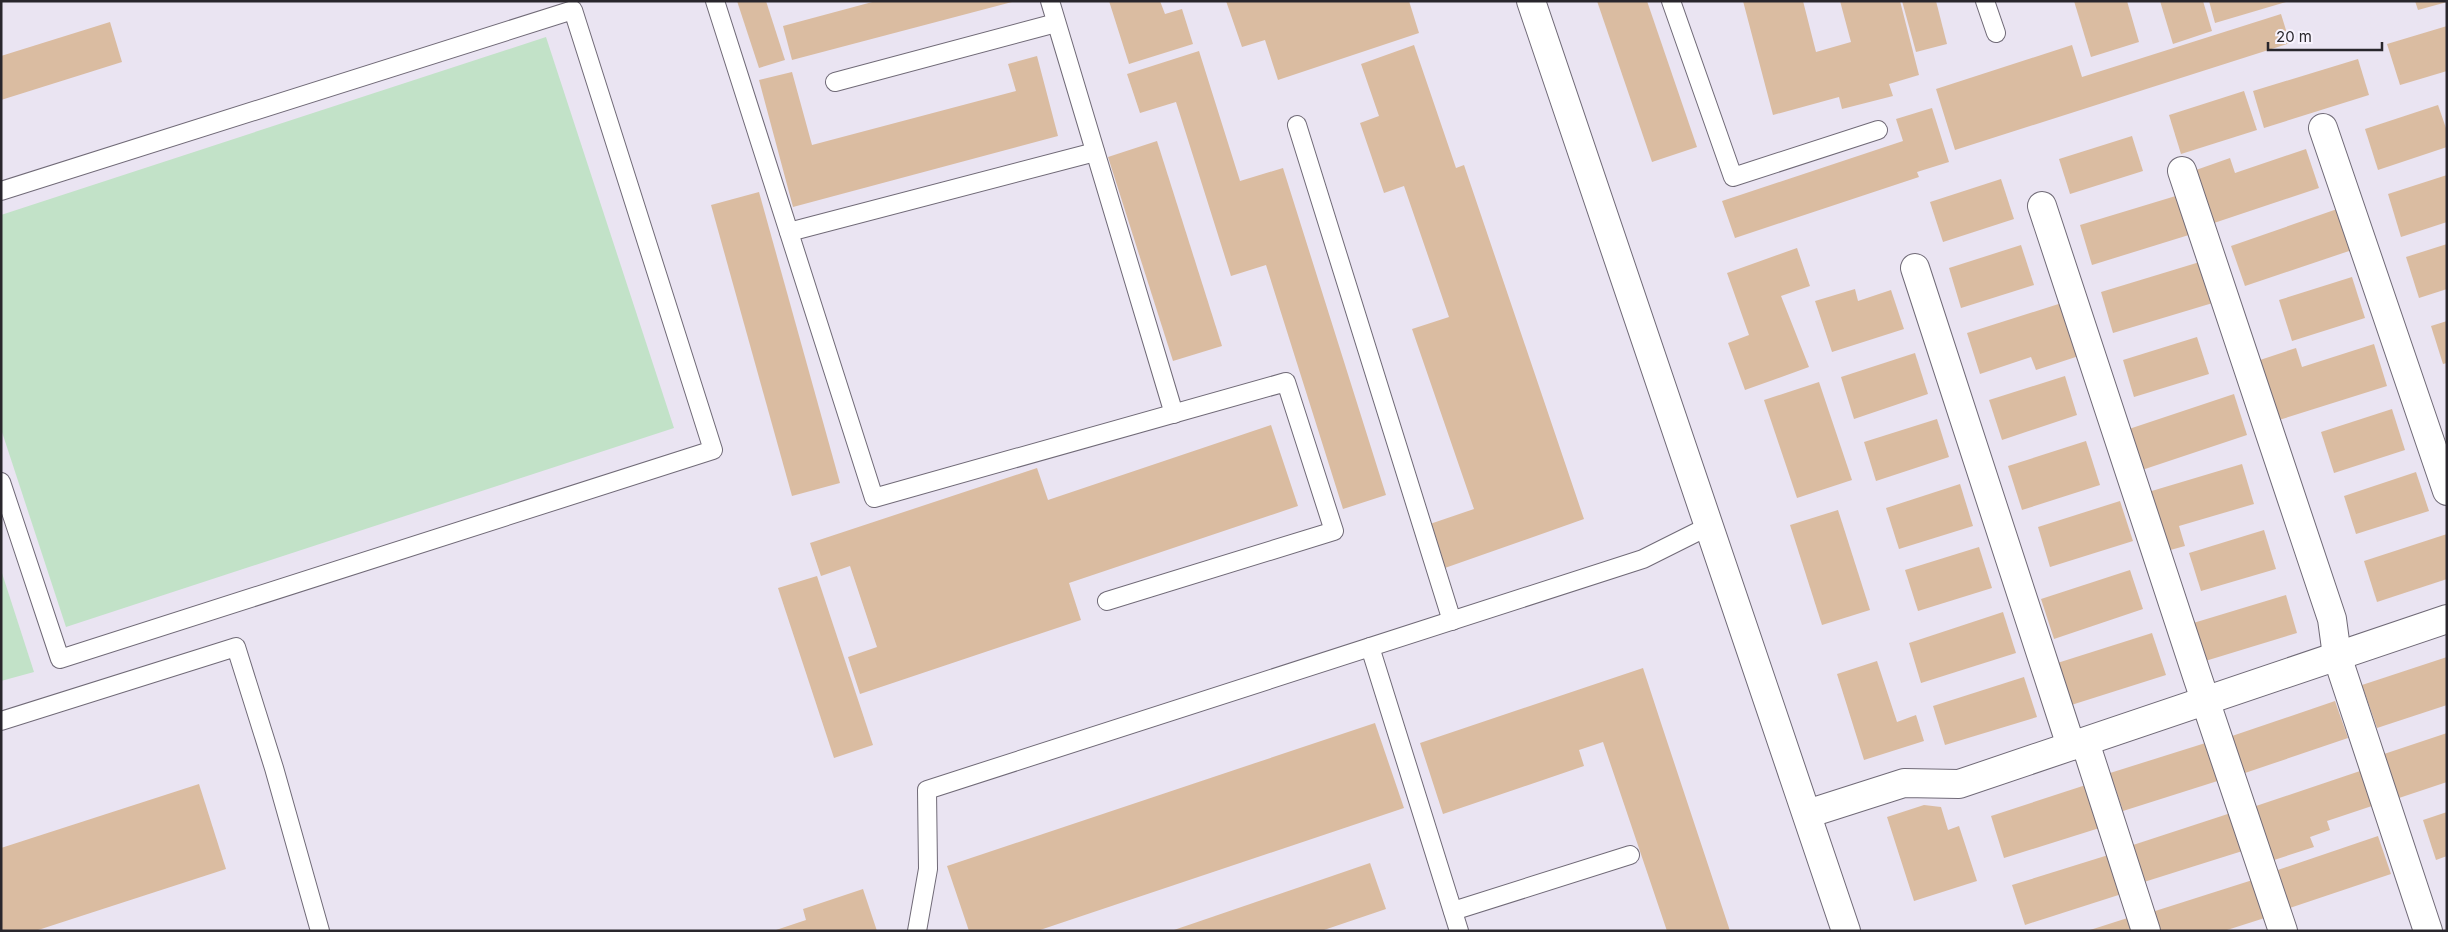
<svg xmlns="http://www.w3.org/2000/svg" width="2448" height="932" font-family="Inter,sans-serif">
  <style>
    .green { fill: #c2e2c8 }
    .building { fill: #dabca1 }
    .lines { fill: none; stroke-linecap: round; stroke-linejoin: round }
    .service-casing { stroke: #706a77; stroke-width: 20 }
    .minor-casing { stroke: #706a77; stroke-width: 30 }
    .tertiary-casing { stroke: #706a77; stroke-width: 30 }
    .service { stroke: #fff; stroke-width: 18 }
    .minor { stroke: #fff; stroke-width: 28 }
    .tertiary { stroke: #fff; stroke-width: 28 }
  </style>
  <rect width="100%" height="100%" fill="#eae4f2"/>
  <!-- green -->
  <g class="green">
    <path d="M546,37L674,428L66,627L1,429V215Z"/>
    <path d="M1,570L34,672L1,681Z"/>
  </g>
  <!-- building -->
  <g class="building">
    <path d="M737,1H766L785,60L759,68Z"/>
    <path d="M876,1H1012V2L792,60L783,26Z"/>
    <path d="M1109,1H1160L1165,14L1182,9L1193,44L1129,64Z"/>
    <path d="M1226,1H1409L1419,33L1278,80L1265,40L1242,47Z"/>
    <path d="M1597,1H1647L1697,147L1652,162Z"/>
    <path d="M1743,1H1803L1816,52L1851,42L1840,1H1900L1919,75L1889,84L1893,96L1842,109L1839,97L1773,115Z"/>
    <path d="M1902,1H1936L1947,44L1916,52Z"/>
    <path d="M2074,1H2127L2139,42L2091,57Z"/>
    <path d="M2160,1H2203L2212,31L2173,44Z"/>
    <path d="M2209,1H2286V2L2215,23Z"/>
    <path d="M2415,1H2447V2L2418,10Z"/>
    <path d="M2281,14L2290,43L1955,150L1936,89L2072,45L2082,77Z"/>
    <path d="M110,22L122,62L1,100V56Z"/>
    <path d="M2447,26V71L2400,85L2387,44Z"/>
    <path d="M1414,45L1456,168L1464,165L1584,519L1442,569L1427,525L1474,509L1412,329L1449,317L1404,186L1384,193L1360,123L1379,116L1361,64Z"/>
    <path d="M1199,51L1240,181L1283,168L1386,495L1343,509L1266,265L1231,276L1176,102L1140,113L1127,74Z"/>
    <path d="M1037,56L1058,136L793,207L759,80L792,72L812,145L1016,91L1008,64Z"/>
    <path d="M2358,59L2369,95L2264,128L2253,91Z"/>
    <path d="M2244,91L2257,130L2181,154L2169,115Z"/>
    <path d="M2438,105L2447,131V147L2378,170L2365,129Z"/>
    <path d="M1932,108L1949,162L1917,172L1919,177L1735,238L1722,201L1903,141L1896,119Z"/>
    <path d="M2132,136L2143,171L2070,194L2059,159Z"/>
    <path d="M1157,141L1222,346L1173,361L1108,157Z"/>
    <path d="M2306,149L2319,188L2214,223L2196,170L2230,158L2235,173Z"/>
    <path d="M2447,175V222L2401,237L2388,194Z"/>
    <path d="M2001,179L2014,219L1943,242L1930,202Z"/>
    <path d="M759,192L840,483L792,496L711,205Z"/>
    <path d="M2179,195L2192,234L2092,265L2080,225Z"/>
    <path d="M2343,207L2358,248L2245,286L2231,246Z"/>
    <path d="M2447,244V289L2419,298L2406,257Z"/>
    <path d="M2021,245L2034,285L1961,308L1949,268Z"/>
    <path d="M1797,248L1810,286L1781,296L1809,367L1745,390L1728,343L1749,335L1727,273Z"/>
    <path d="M2203,261L2216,302L2113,333L2101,292Z"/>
    <path d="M2352,277L2365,318L2292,341L2279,300Z"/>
    <path d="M1855,289L1858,301L1891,290L1904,329L1832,352L1815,301Z"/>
    <path d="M2068,301L2085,354L2036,370L2031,357L1980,374L1967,333Z"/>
    <path d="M2447,321V363L2443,364L2431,326Z"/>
    <path d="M2197,337L2209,374L2134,397L2123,360Z"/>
    <path d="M2374,344L2387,386L2279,420L2260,360L2296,348L2302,367Z"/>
    <path d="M1915,353L1928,394L1854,419L1841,377Z"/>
    <path d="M2065,376L2077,415L2002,440L1989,400Z"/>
    <path d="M1819,382L1852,480L1797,498L1764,400Z"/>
    <path d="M2234,394L2247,435L2142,470L2129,429Z"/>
    <path d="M2392,409L2405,450L2334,473L2321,432Z"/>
    <path d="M1937,419L1949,457L1876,481L1864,442Z"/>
    <path d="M1271,425L1298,506L1069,583L1081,620L860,694L848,657L877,647L850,566L821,576L810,543L1037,468L1048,500Z"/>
    <path d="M2086,441L2100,485L2022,510L2008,466Z"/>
    <path d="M2242,464L2254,504L2179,526L2185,546L2163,552L2145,493Z"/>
    <path d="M2416,472L2429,511L2356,534L2344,496Z"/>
    <path d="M1960,484L1973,526L1899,549L1886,508Z"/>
    <path d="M2120,501L2133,541L2050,567L2038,527Z"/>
    <path d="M1838,510L1870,610L1822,625L1790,525Z"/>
    <path d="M2264,530L2276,569L2201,591L2189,553Z"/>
    <path d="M2447,534V579L2377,602L2364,561Z"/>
    <path d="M1979,547L1992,588L1918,611L1905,570Z"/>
    <path d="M2130,570L2143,609L2054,639L2041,599Z"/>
    <path d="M817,576L873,745L834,758L778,588Z"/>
    <path d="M2286,595L2297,633L2202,662L2190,624Z"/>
    <path d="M2003,612L2016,653L1921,683L1909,643Z"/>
    <path d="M2152,633L2166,675L2065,707L2051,665Z"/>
    <path d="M2447,657V705L2377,728L2362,685Z"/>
    <path d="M1877,661L1897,722L1916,715L1924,741L1864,760L1837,674Z"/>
    <path d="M1643,668L1661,723L1730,931H1667L1603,742L1579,750L1584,766L1443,814L1420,743Z"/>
    <path d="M2024,677L2037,717L1945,745L1933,706Z"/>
    <path d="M2335,701L2348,738L2245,773L2232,736Z"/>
    <path d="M1375,723L1404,808L1037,931H969L947,866Z"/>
    <path d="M2447,733V782L2399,798L2384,754Z"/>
    <path d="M2215,740L2227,778L2123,811L2110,773Z"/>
    <path d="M2366,769L2378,804L2327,821L2330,830L2310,837L2314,847L2271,861L2253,807Z"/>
    <path d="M2095,782L2109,825L2004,858L1991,816Z"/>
    <path d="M199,784L226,869L35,931H1V848Z"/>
    <path d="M1924,805L1941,807L1948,830L1959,826L1977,881L1914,901L1887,817Z"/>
    <path d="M2240,810L2252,848L2144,882L2133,845Z"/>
    <path d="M2447,812V856L2436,860L2423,820Z"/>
    <path d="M2378,836L2391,874L2284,910L2272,872Z"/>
    <path d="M2118,852L2131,891L2025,925L2012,885Z"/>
    <path d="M1370,863L1386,909L1321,931H1171Z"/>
    <path d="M2262,877L2274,915L2224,931H2158L2152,912Z"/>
    <path d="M863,889L877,931H773L806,920L803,909Z"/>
    <path d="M2137,915L2142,931H2091L2090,930Z"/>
  </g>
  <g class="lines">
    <!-- service casing -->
    <g class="service-casing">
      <g id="service">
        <path d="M715,1L874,498L1286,382L1334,531L1107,601"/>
        <path d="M1050,1L1174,414"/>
        <path d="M1671,1L1733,177L1878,130"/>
        <path d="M1985,1L1996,33"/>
        <path d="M835,82L1056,23"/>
        <path d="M1297,125L1452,621"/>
        <path d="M1,191L573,10L713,450L60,659L1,482"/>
        <path d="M789,232L1095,152"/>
        <path d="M1370,647L1459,931"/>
        <path d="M1,721L236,647L274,768L320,931"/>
        <path d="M1453,911L1630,855"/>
        <path d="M917,931L928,869L927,790L1643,559L1709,526"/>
      </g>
    </g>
    <!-- minor casing -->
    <g class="minor-casing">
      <g id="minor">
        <path d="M2323,128L2447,491"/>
        <path d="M2182,171L2332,619L2337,656L2428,931"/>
        <path d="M2042,206L2198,679L2283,931"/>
        <path d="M1915,268L2071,746"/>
        <path d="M2085,742L2146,931"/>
        <path d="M1807,814L1904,783L1959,784L2447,619"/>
      </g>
    </g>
    <!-- tertiary casing -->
    <g class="tertiary-casing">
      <path id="tertiary" d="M1531,1L1846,931"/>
    </g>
    <!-- service -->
    <use href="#service" class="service"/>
    <!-- minor -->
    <use href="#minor" class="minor"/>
    <!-- tertiary -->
    <use href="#tertiary" class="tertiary"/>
  </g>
  <!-- border -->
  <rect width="2448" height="932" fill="none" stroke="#29262c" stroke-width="5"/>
  <!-- scale -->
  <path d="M2268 42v8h114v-8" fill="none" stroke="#29262c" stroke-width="2.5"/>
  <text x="2276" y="42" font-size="15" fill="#29262c" stroke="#f7f2fd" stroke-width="4" paint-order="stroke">20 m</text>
</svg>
